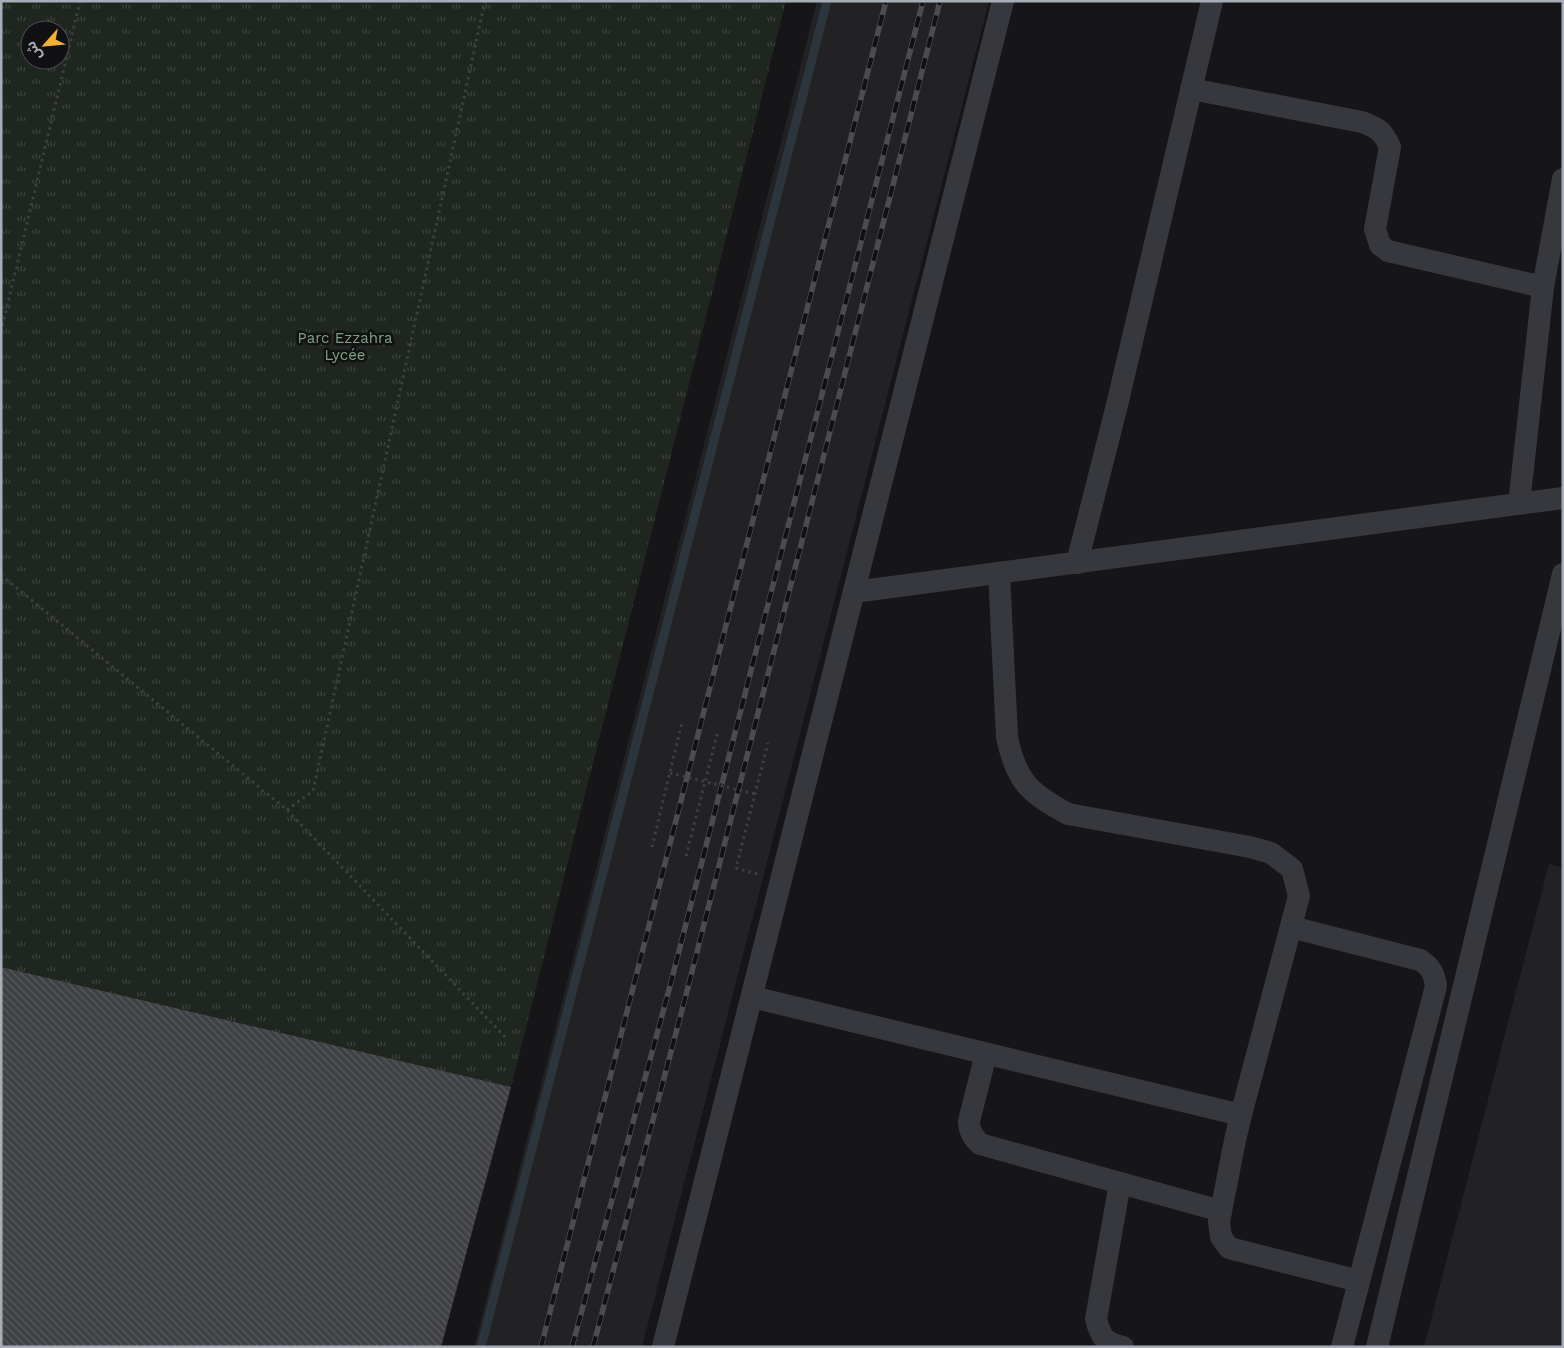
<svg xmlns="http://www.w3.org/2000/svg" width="1564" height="1348" font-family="'Work Sans','Noto Sans Arabic',sans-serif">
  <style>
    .built { fill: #222225 }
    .park { fill: url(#park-tufts); fill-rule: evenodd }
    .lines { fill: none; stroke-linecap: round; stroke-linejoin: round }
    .stream { stroke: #2c353c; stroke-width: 9 }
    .building { fill: url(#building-back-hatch) }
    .path { stroke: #3d3f44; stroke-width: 3; stroke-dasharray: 2.5 4; stroke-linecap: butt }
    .street { stroke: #37383d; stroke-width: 22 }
    .rail-casing { stroke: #4a4c52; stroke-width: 5.5 }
    .rail { stroke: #111113; stroke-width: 4; stroke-dasharray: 11; stroke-linecap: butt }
    .path-bridge { stroke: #3d3f44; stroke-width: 3; stroke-dasharray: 2.5 4; stroke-linecap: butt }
    .labels { text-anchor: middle; stroke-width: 5; stroke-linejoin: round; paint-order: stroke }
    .park-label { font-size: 15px; fill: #7fa381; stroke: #111113 }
  </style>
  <defs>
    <pattern id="park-tufts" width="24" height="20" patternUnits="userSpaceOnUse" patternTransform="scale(1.25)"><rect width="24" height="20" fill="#1e261f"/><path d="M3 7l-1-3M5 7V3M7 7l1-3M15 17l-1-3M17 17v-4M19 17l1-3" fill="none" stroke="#3c433d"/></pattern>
    <pattern id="building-back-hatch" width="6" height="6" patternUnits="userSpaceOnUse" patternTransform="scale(1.25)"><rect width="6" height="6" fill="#404145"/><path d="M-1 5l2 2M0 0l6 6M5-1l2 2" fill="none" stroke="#595a5e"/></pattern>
  </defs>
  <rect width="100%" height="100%" fill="#161618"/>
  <!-- built -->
  <g class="built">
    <path d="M817,1H989L642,1347H474Z"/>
    <path d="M1549,864L1563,868V1347H1424Z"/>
  </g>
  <!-- park -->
  <path class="park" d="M1,1H786L511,1087L1,967ZM30,30H60V60H30Z"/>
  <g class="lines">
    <!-- stream -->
    <path class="stream" d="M481,1347L827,1"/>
  </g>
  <!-- building -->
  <path class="building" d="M1,967L511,1087L441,1347H1Z"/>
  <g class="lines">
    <!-- path -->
    <g class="path">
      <path d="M1,332L80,1"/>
      <path d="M1,575L287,810L506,1038"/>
      <path d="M287,810L313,791L485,1"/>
      <path d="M652,847L682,722"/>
      <path d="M686,856L718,731"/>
      <path d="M757,874L736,868L768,743"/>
    </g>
    <!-- street -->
    <g class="street">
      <path d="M1191,89L1362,122C1378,128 1383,131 1390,147L1375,229L1380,245L1388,251L1543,287"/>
      <path d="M1519,504L1543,287L1563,179"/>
      <path d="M1077,563L1117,405L1212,1"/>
      <path d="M999,573L1007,737C1016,781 1029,793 1068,814L1250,847L1271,853L1292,869L1299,896L1241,1115"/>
      <path d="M854,592L1563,498"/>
      <path d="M1291,927L1420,960C1431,967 1434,973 1436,986L1342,1347"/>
      <path d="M752,997L1241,1115L1235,1140L1219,1222L1221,1237L1229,1248L1359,1281"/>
      <path d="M986,1054L969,1121C969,1131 973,1137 980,1144L1221,1211"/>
      <path d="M1120,1183L1096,1319C1101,1338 1105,1343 1123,1347"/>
      <path d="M663,1347L1003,1"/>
      <path d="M1377,1347L1563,574"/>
    </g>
    <!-- rail casing -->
    <g class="rail-casing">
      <g id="rail">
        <path d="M541,1347L886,1"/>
        <path d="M572,1347L670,986L923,1"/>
        <path d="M593,1347L687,991L940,1"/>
      </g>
    </g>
    <!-- rail -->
    <use href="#rail" class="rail"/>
    <!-- path-bridge -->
    <path class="path-bridge" d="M670,773L755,794"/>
  </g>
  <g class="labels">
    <!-- park labels -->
    <g class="park-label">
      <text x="345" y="343">Parc Ezzahra<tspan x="345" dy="17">Lycée</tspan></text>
    </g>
  </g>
  <!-- border -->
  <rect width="1564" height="1348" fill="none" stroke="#a8adb8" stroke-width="5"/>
  <!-- north arrow -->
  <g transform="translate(45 45) rotate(243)"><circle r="24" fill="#111113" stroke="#4d4f55"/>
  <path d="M0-4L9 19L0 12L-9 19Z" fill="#f2b134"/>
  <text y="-8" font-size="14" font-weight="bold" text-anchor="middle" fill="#a8adb8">ش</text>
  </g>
</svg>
